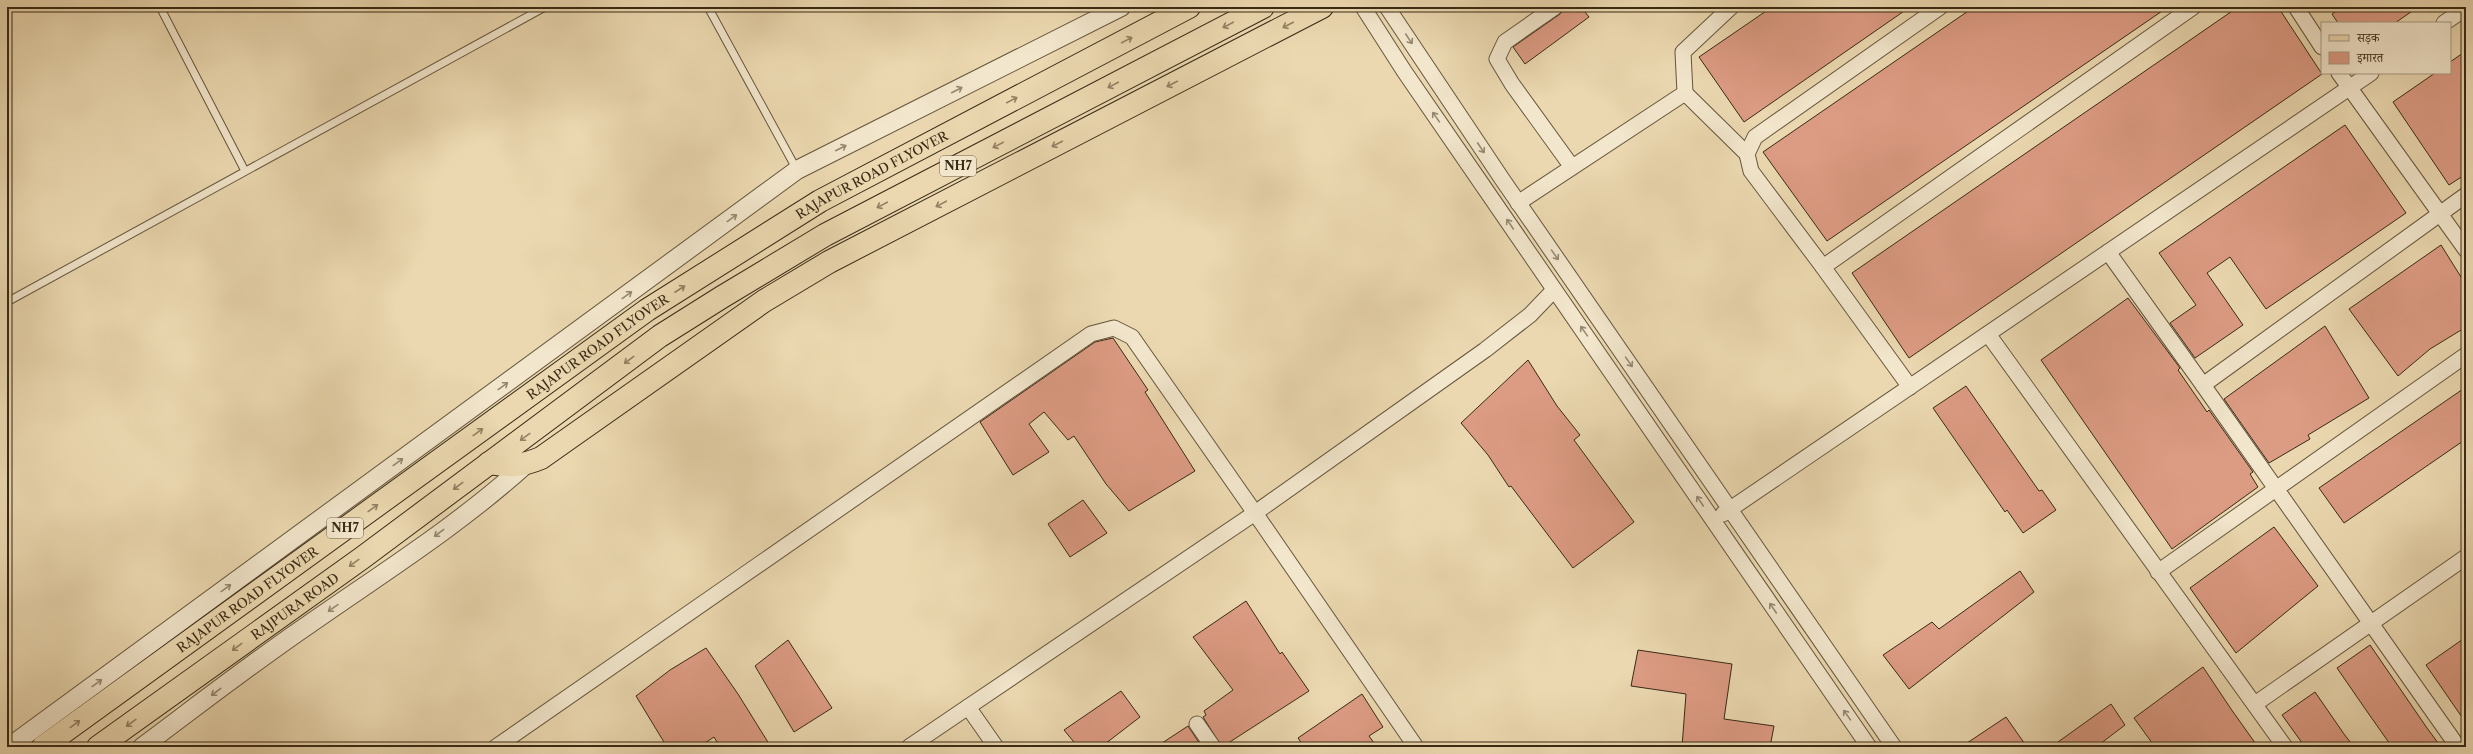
<svg xmlns="http://www.w3.org/2000/svg" width="2473" height="754" font-family="'Libre Caslon Text','Noto Serif Devanagari',serif">
  <style>
    .building { fill: #dc9b83; stroke: #382a15 }
    .lines { fill: none; stroke-linecap: round; stroke-linejoin: round }
    .service-casing { stroke: #65563c; stroke-width: 9 }
    .minor-casing { stroke: #65563c; stroke-width: 17 }
    .tertiary-casing { stroke: #65563c; stroke-width: 20 }
    .primary-casing { stroke: #382a15; stroke-width: 24 }
    .trunk-casing { stroke: #382a15; stroke-width: 24 }
    .service { stroke: #f2e6cc; stroke-width: 7 }
    .minor { stroke: #f2e6cc; stroke-width: 15 }
    .tertiary { stroke: #f2e6cc; stroke-width: 18 }
    .primary { stroke: #ebd8b0; stroke-width: 22 }
    .trunk { stroke: #ebd8b0; stroke-width: 22 }
    .oneway { stroke: #928162 }
    .oneway2 { stroke: #958870 }
    .labels { text-anchor: middle; stroke-width: 3; stroke-linejoin: round; paint-order: stroke }
    .shield { fill: #f2e6cc; stroke: #70624c; stroke-width: 1 }
    .shield-label { font-size: 12px; font-weight: bold; fill: #382a15 }
    .street-label { font-size: 13px; fill: #382a15; stroke: #f2e6cc }
  </style>
  <rect width="100%" height="100%" fill="#ebd8b0"/>
  <filter id="stains"><feTurbulence type="fractalNoise" baseFrequency=".005" numOctaves="4"/><feColorMatrix values="0 0 0 0 .2 0 0 0 0 .09 0 0 0 0 .02 0 0 0 .5 -.17"/></filter>
  <radialGradient id="worn" r=".72"><stop offset=".6" stop-color="#630" stop-opacity="0"/><stop offset="1" stop-color="#630" stop-opacity=".3"/></radialGradient>
  <!-- building -->
  <g class="building">
    <path d="M1564,7H1581L1589,17L1525,64L1513,47L1560,14Z"/>
    <path d="M1772,7H1910L1744,122L1699,57Z"/>
    <path d="M1974,7H2168L1827,241L1763,152Z"/>
    <path d="M2238,7H2278L2322,74L1909,358L1852,273Z"/>
    <path d="M2342,7H2418L2395,23H2338L2332,14Z"/>
    <path d="M2466,51V174L2449,185L2393,102L2435,73H2450V62Z"/>
    <path d="M2345,125L2406,213L2266,309L2230,257L2207,273L2243,325L2195,358L2170,323L2196,305L2159,253Z"/>
    <path d="M2441,245L2466,285V327L2430,349L2398,376L2349,309Z"/>
    <path d="M2128,298L2180,368L2178,370L2207,412L2209,410L2253,472L2250,474L2258,487L2172,549L2041,360Z"/>
    <path d="M2325,326L2369,398L2308,435L2310,439L2269,463L2224,399Z"/>
    <path d="M1113,338L1148,390L1145,392L1195,471L1129,511L1106,484L1074,436L1068,440L1044,412L1029,424L1049,452L1013,475L980,422L1095,342Z"/>
    <path d="M1528,360L1557,406L1580,435L1574,440L1634,522L1573,568L1511,486L1509,487L1488,455L1461,423Z"/>
    <path d="M1966,386L2039,491L2042,490L2056,510L2023,533L2007,510L2005,512L1933,408Z"/>
    <path d="M2466,387V439L2344,523L2319,488Z"/>
    <path d="M1083,500L1107,533L1070,557L1048,524Z"/>
    <path d="M2274,527L2318,586L2236,653L2190,588Z"/>
    <path d="M2020,571L2034,592L1909,689L1883,655L1932,622L1939,629Z"/>
    <path d="M1246,601L1280,654L1282,652L1309,691L1222,747L1203,717L1206,715L1204,711L1233,690L1193,637Z"/>
    <path d="M2466,637V723L2426,665Z"/>
    <path d="M788,640L832,708L794,732L755,666Z"/>
    <path d="M2370,645L2427,728L2441,747H2392L2366,710L2337,668Z"/>
    <path d="M706,648L738,694L771,747H720L714,737L699,747H667L636,696L670,670Z"/>
    <path d="M1638,650L1732,664L1724,719L1774,726L1770,747H1682L1686,694L1631,686Z"/>
    <path d="M2203,667L2231,709L2258,747H2155L2134,718Z"/>
    <path d="M1121,691L1140,717L1101,747H1078L1064,730Z"/>
    <path d="M2315,692L2344,734L2354,747H2305L2282,715Z"/>
    <path d="M1362,694L1383,727L1369,736L1377,747H1304L1298,738Z"/>
    <path d="M2111,704L2125,725L2096,747H2051Z"/>
    <path d="M2006,717L2027,747H1961Z"/>
    <path d="M1188,726L1202,747H1156Z"/>
  </g>
  <g class="lines">
    <!-- service casing -->
    <g class="service-casing">
      <g id="service">
        <path d="M160,7L245,171"/>
        <path d="M708,7L797,170"/>
        <path d="M7,302L545,7"/>
      </g>
    </g>
    <!-- minor casing -->
    <g class="minor-casing">
      <g id="minor">
        <path d="M1363,7L1404,71L1869,747"/>
        <path d="M1387,7L1502,179L1894,747"/>
        <path d="M1555,7L1505,42L1497,59L1512,84L1572,167"/>
        <path d="M2296,7L2322,47"/>
        <path d="M2444,23L2466,8"/>
        <path d="M2339,73L2466,250"/>
        <path d="M1685,93L1747,154"/>
        <path d="M1518,203L1685,93L1683,52L1731,7"/>
        <path d="M2108,252L2203,385"/>
        <path d="M1823,267L1751,171L1747,154L1755,137L1940,7"/>
        <path d="M1988,334L2285,747"/>
        <path d="M1910,387L1823,267L2193,7"/>
        <path d="M1723,514L2371,73"/>
        <path d="M2158,572L2466,355"/>
        <path d="M2255,704L2466,557"/>
        <path d="M1197,724L1213,747"/>
        <path d="M496,747L1091,334L1114,328L1132,337L1255,513L1485,350L1530,315L1554,290"/>
        <path d="M909,747L968,707"/>
        <path d="M996,747L968,707L1255,513L1416,747"/>
        <path d="M2458,747L2203,385L2466,195"/>
      </g>
    </g>
    <!-- tertiary casing -->
    <g class="tertiary-casing">
      <g id="tertiary">
        <path d="M9,747L797,170L1121,7"/>
        <path d="M142,747C197,706 251,664 308,625C381,574 459,525 525,465"/>
      </g>
    </g>
    <!-- primary casing -->
    <g class="primary-casing">
      <path id="primary" d="M489,463C509,467 522,466 541,458L764,301L829,262L1322,7"/>
    </g>
    <!-- trunk casing -->
    <g class="trunk-casing">
      <g id="trunk">
        <path id="s1" d="M43,747L647,310L820,201L1189,7"/>
        <path id="s2" d="M98,747L362,558L660,336L722,297L825,235L1263,7"/>
      </g>
    </g>
    <!-- service -->
    <use href="#service" class="service"/>
    <!-- minor -->
    <use href="#minor" class="minor"/>
    <!-- tertiary -->
    <use href="#tertiary" class="tertiary"/>
    <!-- primary -->
    <use href="#primary" class="primary"/>
    <!-- trunk -->
    <use href="#trunk" class="trunk"/>
  </g>
  <!-- one-way arrows -->
  <defs><path id="oneway-shaft" d="M-6 0H5M1.5-3L5.5 0L1.5 3" fill="none" stroke-width="1.6" stroke-linecap="round" stroke-linejoin="round"/></defs>
  <g class="oneway">
    <use href="#oneway-shaft" transform="translate(1228 25) rotate(152)"/>
    <use href="#oneway-shaft" transform="translate(1288 25) rotate(153)"/>
    <use href="#oneway-shaft" transform="translate(1127 40) rotate(-28)"/>
    <use href="#oneway-shaft" transform="translate(1172 84) rotate(153)"/>
    <use href="#oneway-shaft" transform="translate(1113 85) rotate(152)"/>
    <use href="#oneway-shaft" transform="translate(1012 100) rotate(-28)"/>
    <use href="#oneway-shaft" transform="translate(1057 144) rotate(153)"/>
    <use href="#oneway-shaft" transform="translate(998 145) rotate(152)"/>
    <use href="#oneway-shaft" transform="translate(941 204) rotate(152)"/>
    <use href="#oneway-shaft" transform="translate(882 205) rotate(152)"/>
    <use href="#oneway-shaft" transform="translate(680 289) rotate(-33)"/>
    <use href="#oneway-shaft" transform="translate(629 360) rotate(143)"/>
    <use href="#oneway-shaft" transform="translate(478 432) rotate(-36)"/>
    <use href="#oneway-shaft" transform="translate(525 437) rotate(144)"/>
    <use href="#oneway-shaft" transform="translate(458 486) rotate(143)"/>
    <use href="#oneway-shaft" transform="translate(373 508) rotate(-36)"/>
    <use href="#oneway-shaft" transform="translate(354 563) rotate(144)"/>
    <use href="#oneway-shaft" transform="translate(237 647) rotate(144)"/>
    <use href="#oneway-shaft" transform="translate(131 723) rotate(144)"/>
    <use href="#oneway-shaft" transform="translate(75 724) rotate(-36)"/>
  </g>
  <g class="oneway2">
    <use href="#oneway-shaft" transform="translate(1409 39) rotate(56)"/>
    <use href="#oneway-shaft" transform="translate(957 90) rotate(-27)"/>
    <use href="#oneway-shaft" transform="translate(1436 117) rotate(-125)"/>
    <use href="#oneway-shaft" transform="translate(841 148) rotate(-27)"/>
    <use href="#oneway-shaft" transform="translate(1481 148) rotate(56)"/>
    <use href="#oneway-shaft" transform="translate(732 218) rotate(-36)"/>
    <use href="#oneway-shaft" transform="translate(1510 224) rotate(-124)"/>
    <use href="#oneway-shaft" transform="translate(1555 255) rotate(55)"/>
    <use href="#oneway-shaft" transform="translate(627 295) rotate(-36)"/>
    <use href="#oneway-shaft" transform="translate(1584 331) rotate(-125)"/>
    <use href="#oneway-shaft" transform="translate(1629 362) rotate(55)"/>
    <use href="#oneway-shaft" transform="translate(503 386) rotate(-36)"/>
    <use href="#oneway-shaft" transform="translate(398 462) rotate(-36)"/>
    <use href="#oneway-shaft" transform="translate(1700 501) rotate(-124)"/>
    <use href="#oneway-shaft" transform="translate(439 533) rotate(143)"/>
    <use href="#oneway-shaft" transform="translate(226 588) rotate(-36)"/>
    <use href="#oneway-shaft" transform="translate(333 608) rotate(145)"/>
    <use href="#oneway-shaft" transform="translate(1773 608) rotate(-124)"/>
    <use href="#oneway-shaft" transform="translate(97 683) rotate(-36)"/>
    <use href="#oneway-shaft" transform="translate(216 692) rotate(143)"/>
    <use href="#oneway-shaft" transform="translate(1847 715) rotate(-125)"/>
  </g>
  <g class="labels">
    <!-- shield labels -->
    <g class="shield">
      <rect x="940" y="156" width="36" height="20" rx="3"/>
      <rect x="327" y="518" width="36" height="20" rx="3"/>
    </g>
    <g class="shield-label">
      <text x="958" y="170">NH7</text>
      <text x="345" y="532">NH7</text>
    </g>
    <!-- street labels -->
    <g class="street-label">
      <text dy="5" stroke="none"><textPath href="#s1" startOffset="1008">RAJAPUR ROAD FLYOVER</textPath></text>
      <text dy="5" stroke="none"><textPath href="#s1" startOffset="684">RAJAPUR ROAD FLYOVER</textPath></text>
      <text dy="5" stroke="none"><textPath href="#s1" startOffset="252">RAJAPUR ROAD FLYOVER</textPath></text>
      <text dy="5" stroke="none"><textPath href="#s2" startOffset="242">RAJPURA ROAD</textPath></text>
    </g>
  </g>
  <!-- margin -->
  <rect width="2473" height="754" fill="none" stroke="#ebd8b0" stroke-width="24"/>
  <rect x="8" y="8" width="2457" height="738" fill="none" stroke="#382a15" stroke-width="2"/>
  <rect x="12" y="12" width="2449" height="730" fill="none" stroke="#382a15"/>
  <!-- legend -->
  <rect x="2321" y="22" width="130" height="52" fill="#f2e6cc" stroke="#a89b83"/>
  <rect x="2329" y="35" width="20" height="6" fill="#ebd8b0" stroke="#a89b83"/>
  <text x="2357" y="42" font-size="12" fill="#382a15">सड़क</text>
  <rect x="2329" y="52" width="20" height="12" fill="#dc9b83" stroke="#a89b83"/>
  <text x="2357" y="62" font-size="12" fill="#382a15">इमारत</text>
  <rect width="100%" height="100%" filter="url(#stains)"/>
  <rect width="100%" height="100%" fill="url(#worn)"/>
</svg>
